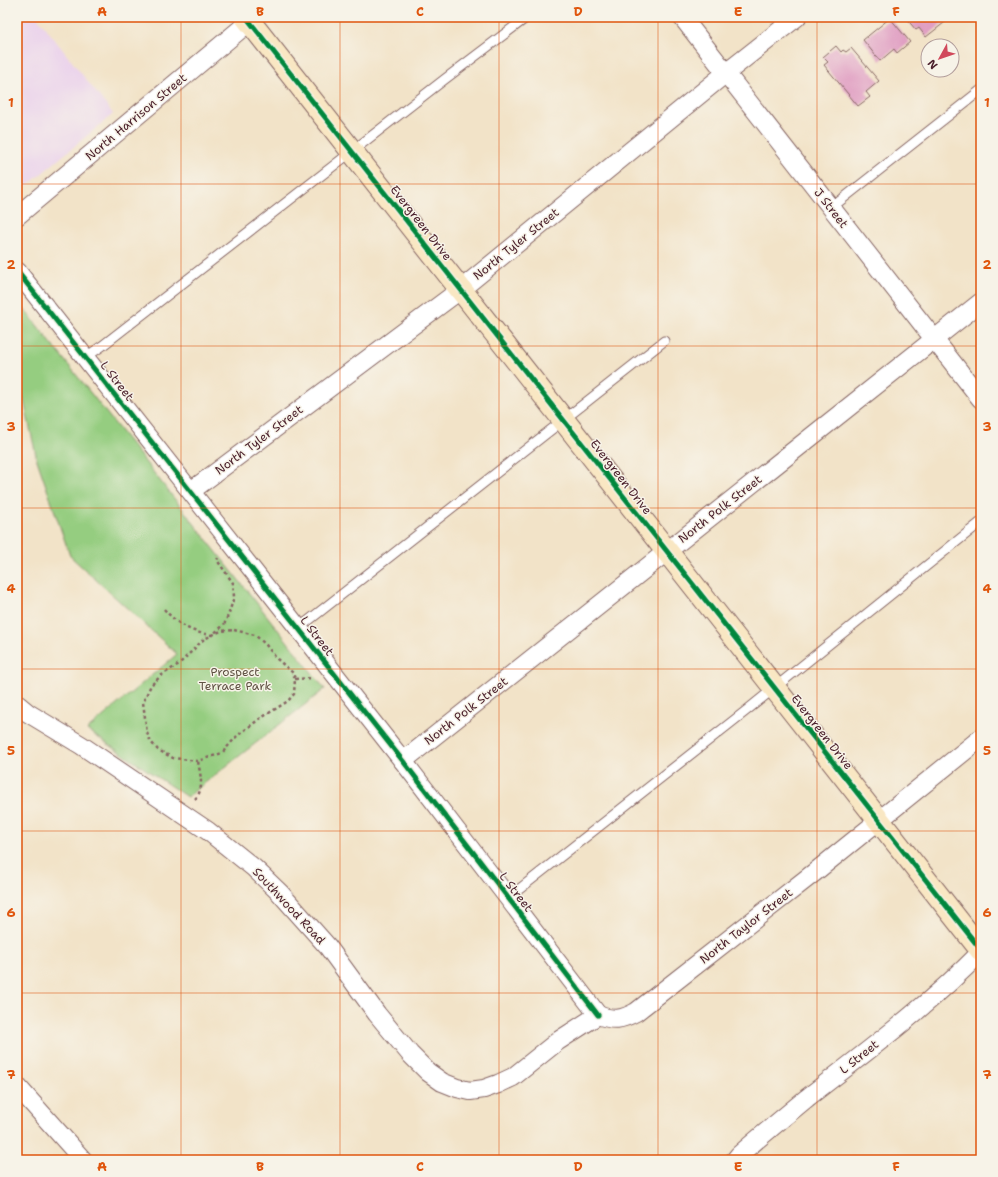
<svg xmlns="http://www.w3.org/2000/svg" width="998" height="1177" font-family="'Shantell Sans',sans-serif">
  <style>
    .built { fill: #ead1ec }
    .green { fill: #95cd80; stroke: #707656 }
    .building { fill: #e09ec2 }
    .lines { fill: none; stroke-linecap: round; stroke-linejoin: round }
    .lane-casing { stroke: #856462; stroke-width: 11 }
    .street-casing { stroke: #856462; stroke-width: 20 }
    .secondary-casing { stroke: #856462; stroke-width: 24 }
    .path { stroke: #856462; stroke-width: 2.5; stroke-dasharray: 3 3; stroke-linecap: butt }
    .lane { stroke: #fff; stroke-width: 9 }
    .street { stroke: #fff; stroke-width: 18 }
    .secondary { stroke: #f9e7c3; stroke-width: 22 }
    .cycleway-casing { stroke: #f7f3e8; stroke-width: 8 }
    .cycleway { stroke: #00873e; stroke-width: 5 }
    .grid { fill: none; stroke: #e0560e; stroke-width: 1; stroke-opacity: 0.55 }
    .labels { text-anchor: middle; stroke-width: 3; stroke-linejoin: round; paint-order: stroke }
    .street-label { font-size: 12px; fill: #4a1f2b; stroke: #f7f3e8 }
    .park-label { font-size: 12px; fill: #605344; stroke: #f7f3e8 }
    .neatline { fill: none; stroke: #e0560e; stroke-width: 1.5 }
    .grid-label { font-size: 13px; text-anchor: middle; font-weight: bold; fill: #e0560e }
  </style>
  <rect width="100%" height="100%" fill="#f7f3e8"/>
  <filter id="ink" filterUnits="userSpaceOnUse"><feTurbulence type="fractalNoise" baseFrequency=".025" numOctaves="2"/><feDisplacementMap in="SourceGraphic" scale="8" xChannelSelector="R" yChannelSelector="G"/><feConvolveMatrix kernelMatrix="1 2 1 2 8 2 1 2 1" color-interpolation-filters="sRGB"/></filter>
  <filter id="wash" filterUnits="userSpaceOnUse"><feTurbulence type="fractalNoise" baseFrequency=".012" numOctaves="4" result="noise"/><feDisplacementMap in="SourceGraphic" scale="16" xChannelSelector="R" yChannelSelector="G"/><feGaussianBlur stdDeviation="0.9" result="paint"/><feColorMatrix in="noise" values="0 0 0 0 0 0 0 0 0 0 0 0 0 0 0 0 0 1.4 0 .05"/><feComposite in="paint" operator="in"/></filter>
  <g filter="url(#wash)">
    <rect width="100%" height="100%" fill="#f2e3c8"/>
    <!-- built -->
    <path class="built" d="M17,17H37L113,114L17,194Z"/>
    <!-- green -->
    <path class="green" d="M17,300L325,689L187,797L87,730L177,654L70,556L37,460L17,369Z"/>
    <g id="blocks">
      <!-- building -->
      <g class="building">
        <path d="M905,17H947L949,19L926,37L919,28L916,30Z"/>
        <path d="M890,18L910,42L897,53L894,49L880,61L863,40Z"/>
        <path d="M836,46L841,52L843,50L846,52L851,48L879,81L866,92L870,97L858,106L824,65L828,62L823,57Z"/>
      </g>
    </g>
  </g>
  <g filter="url(#ink)">
    <use href="#blocks" fill-opacity="0" stroke="#856462" stroke-width="1"/>
    <g class="lines">
      <!-- lane casing -->
      <g class="lane-casing">
        <g id="lane">
          <path d="M831,208L981,90"/>
          <path d="M86,357L102,346L445,79L527,17"/>
          <path d="M299,628L664,341"/>
          <path d="M508,898L747,710L981,522"/>
        </g>
      </g>
      <!-- street casing -->
      <g class="street-casing">
        <g id="street">
          <path d="M682,17L981,399"/>
          <path d="M17,216L255,17"/>
          <path d="M17,271L403,761L598,1015"/>
          <path d="M191,491L460,290L726,73L797,17"/>
          <path d="M17,704L28,713L81,745L208,831L254,868L280,893L328,947L377,1014L410,1054L428,1072L442,1082L457,1088L470,1091L484,1089L498,1084L513,1077L558,1041L598,1015"/>
          <path d="M403,761L981,302"/>
          <path d="M598,1015C614,1021 621,1020 636,1012L815,872L981,738"/>
          <path d="M17,1086L83,1160"/>
          <path d="M735,1160L739,1155C761,1136 784,1117 807,1098C866,1052 928,1006 981,952"/>
        </g>
      </g>
      <!-- secondary casing -->
      <g class="secondary-casing">
        <path id="secondary" d="M246,17L981,950"/>
      </g>
      <!-- path -->
      <g class="path">
        <path d="M164,609C177,624 192,633 212,635L224,625L229,613L234,597L233,583L217,560L218,558"/>
        <path d="M234,630L255,635L266,645L277,659L293,673L295,679L294,694L288,701L258,720L237,736L222,753L198,761L173,758L158,750L151,742L147,733L143,702L151,685L162,675L179,664L204,639L221,631Z"/>
        <path d="M295,679L313,678"/>
        <path d="M195,799C205,789 200,774 198,761"/>
      </g>
      <!-- lane -->
      <use href="#lane" class="lane"/>
      <!-- street -->
      <use href="#street" class="street"/>
      <!-- secondary -->
      <use href="#secondary" class="secondary"/>
      <!-- cycleway casing -->
      <g class="cycleway-casing">
        <g id="cycleway">
          <path d="M246,17L981,950"/>
          <path d="M17,271L403,761L598,1015"/>
        </g>
      </g>
      <!-- cycleway -->
      <use href="#cycleway" class="cycleway"/>
    </g>
  </g>
  <!-- grid -->
  <path class="grid" d="M181,17V1160M340,17V1160M499,17V1160M658,17V1160M817,17V1160M17,184H981M17,346H981M17,508H981M17,669H981M17,831H981M17,993H981"/>
  <g class="labels">
    <!-- street labels -->
    <g class="street-label">
      <text transform="translate(136 117) rotate(-40)" y="4">North Harrison Street</text>
      <text transform="translate(831 208) rotate(52)" y="4">J Street</text>
      <text transform="translate(421 223) rotate(52)" y="4">Evergreen Drive</text>
      <text transform="translate(516 244) rotate(-39)" y="4">North Tyler Street</text>
      <text transform="translate(117 381) rotate(52)" y="4">L Street</text>
      <text transform="translate(259 440) rotate(-37)" y="4">North Tyler Street</text>
      <text transform="translate(621 477) rotate(52)" y="4">Evergreen Drive</text>
      <text transform="translate(720 509) rotate(-38)" y="4">North Polk Street</text>
      <text transform="translate(317 636) rotate(52)" y="4">L Street</text>
      <text transform="translate(466 711) rotate(-38)" y="4">North Polk Street</text>
      <text transform="translate(822 732) rotate(52)" y="4">Evergreen Drive</text>
      <text transform="translate(516 892) rotate(52)" y="4">L Street</text>
      <text transform="translate(289 906) rotate(47)" y="4">Southwood Road</text>
      <text transform="translate(746 926) rotate(-38)" y="4">North Taylor Street</text>
      <text transform="translate(859 1057) rotate(-39)" y="4">L Street</text>
    </g>
    <!-- park labels -->
    <g class="park-label">
      <text x="235" y="676">Prospect<tspan x="235" dy="14">Terrace Park</tspan></text>
    </g>
  </g>
  <!-- margin -->
  <rect width="998" height="1177" fill="none" stroke="#f7f3e8" stroke-width="44"/>
  <!-- north arrow -->
  <g transform="translate(940 58) rotate(230)"><circle r="19" fill="#f7f3e8" stroke="#b29e9c"/>
  <path d="M0-3L7 15L0 10L-7 15Z" fill="#d1495b"/>
  <text y="-6" font-size="11" font-weight="bold" text-anchor="middle" fill="#4a1f2b">N</text>
  </g>
  <rect x="22" y="22" width="954" height="1133" class="neatline"/>
  <g class="grid-label">
    <text x="102" y="16">A</text>
    <text x="260" y="16">B</text>
    <text x="420" y="16">C</text>
    <text x="578" y="16">D</text>
    <text x="738" y="16">E</text>
    <text x="896" y="16">F</text>
    <text x="11" y="107">1</text>
    <text x="987" y="107">1</text>
    <text x="11" y="269">2</text>
    <text x="987" y="269">2</text>
    <text x="11" y="431">3</text>
    <text x="987" y="431">3</text>
    <text x="11" y="593">4</text>
    <text x="987" y="593">4</text>
    <text x="11" y="755">5</text>
    <text x="987" y="755">5</text>
    <text x="11" y="917">6</text>
    <text x="987" y="917">6</text>
    <text x="11" y="1079">7</text>
    <text x="987" y="1079">7</text>
    <text x="102" y="1171">A</text>
    <text x="260" y="1171">B</text>
    <text x="420" y="1171">C</text>
    <text x="578" y="1171">D</text>
    <text x="738" y="1171">E</text>
    <text x="896" y="1171">F</text>
  </g>
</svg>
